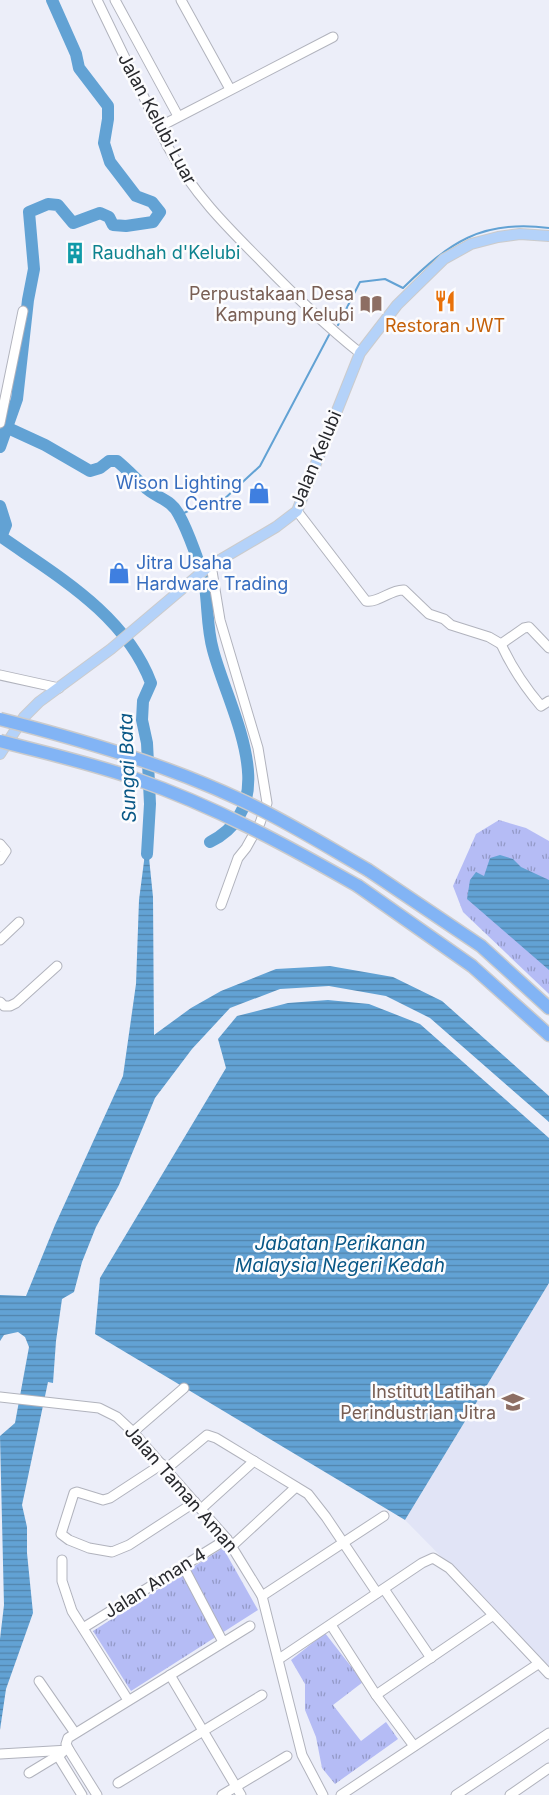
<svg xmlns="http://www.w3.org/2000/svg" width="549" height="1795" font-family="Inter,sans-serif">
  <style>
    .built { fill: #e1e4f6 }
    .park { fill: url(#park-tufts) }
    .water { fill: url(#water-rules) }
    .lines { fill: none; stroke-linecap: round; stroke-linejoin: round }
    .stream { stroke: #62a2d4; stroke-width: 2 }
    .river { stroke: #62a2d4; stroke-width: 12 }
    .minor-casing { stroke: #b1b3bd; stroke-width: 11 }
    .major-casing { stroke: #cbcbcc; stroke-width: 12 }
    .highway-casing { stroke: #cbcbcc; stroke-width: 15 }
    .minor { stroke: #fff; stroke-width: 9 }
    .major { stroke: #b4d2f9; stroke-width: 10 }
    .highway { stroke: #82b4f5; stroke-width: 12 }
    .highway-bridge-casing { stroke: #cbcbcc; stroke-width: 15; stroke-linecap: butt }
    .highway-bridge { stroke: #82b4f5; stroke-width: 12 }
    .labels { text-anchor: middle; stroke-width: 5; stroke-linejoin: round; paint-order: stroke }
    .street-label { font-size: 18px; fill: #27282c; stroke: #fcfcfe }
    .culture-label { font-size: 18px; fill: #0d838f; stroke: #fcfcfe; text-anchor: start }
    .education-label { font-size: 18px; fill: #785e54; stroke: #fcfcfe; text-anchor: end }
    .food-label { font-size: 18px; fill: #c56008; stroke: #fcfcfe }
    .shop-label { font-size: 18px; fill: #366cbe; stroke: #fcfcfe; text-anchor: end }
    .water-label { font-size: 19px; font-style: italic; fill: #085786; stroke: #fcfcfe }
  </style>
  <defs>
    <pattern id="park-tufts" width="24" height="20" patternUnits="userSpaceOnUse" patternTransform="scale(1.25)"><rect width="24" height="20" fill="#b5bcf5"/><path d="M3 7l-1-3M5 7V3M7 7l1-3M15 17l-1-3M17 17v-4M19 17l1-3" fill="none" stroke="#9399c7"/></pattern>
    <pattern id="water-rules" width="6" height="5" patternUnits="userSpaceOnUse" patternTransform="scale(1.25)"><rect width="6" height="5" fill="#62a2d4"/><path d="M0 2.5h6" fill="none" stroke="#5184ac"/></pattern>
  </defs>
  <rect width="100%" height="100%" fill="#eceef9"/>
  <!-- built -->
  <path class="built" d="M549,1283V1666L405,1520Z"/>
  <!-- park -->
  <g class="park">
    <path d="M499,820L526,828L549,841V994L463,912L453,886L476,834Z"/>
    <path d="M223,1548L258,1610L131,1691L93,1631Z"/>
    <path d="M325,1633L363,1682L333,1705L361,1741L386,1722L398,1739L335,1784L322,1768L316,1737L305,1710V1684L291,1660Z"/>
  </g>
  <!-- water -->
  <g class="water">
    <path d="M147,838L153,897L154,1035L191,1008L221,991L276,969L330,966L393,977L442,1001L549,1096V1122L430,1018L386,996L329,986L280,989L230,1008L192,1049L155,1098L119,1185L96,1227L82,1262L74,1292L62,1299L56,1341L53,1383L48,1382L22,1505L27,1527V1553L33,1613L6,1689L0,1730V1639L4,1605L0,1436L15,1423L29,1347L25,1337L18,1332L4,1335L0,1341V1295L26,1296L55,1225L123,1076L136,984L139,900Z"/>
    <path d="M500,855L513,859L521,867L549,880V970L467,899L470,880L476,872L484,876L490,858Z"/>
    <path d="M328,1000L369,1004L420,1024L549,1138V1283L405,1520L95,1334L100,1278L226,1068L218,1039L237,1016L288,1003Z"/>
  </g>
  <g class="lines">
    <!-- stream -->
    <g class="stream">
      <path d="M338,325L360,282L385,279L403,288C449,243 481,219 549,228"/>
      <path d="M180,515L194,508L221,502L260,466L329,335"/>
    </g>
    <!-- river -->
    <g class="river">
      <path d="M8,428L45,445L90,471L100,468L109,461H117C128,470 137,480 147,489C159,499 172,500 179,515C187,529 203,571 205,586C208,608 207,629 213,650C228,708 286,804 210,842"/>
      <path d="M0,447L17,399L28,300L34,269L29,212L48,204L58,205L73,223L100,213L109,217L113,225L126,226L153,222L160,212L152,202L136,196L110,162L104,143L108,119V106L79,68L76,54L52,0"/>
      <path d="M0,506L6,525L1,537"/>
      <path d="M0,536C57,576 125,614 151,683L143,701L142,720L147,743L150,804L147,854"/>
    </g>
    <!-- minor casing -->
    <g class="minor-casing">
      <g id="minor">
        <path d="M97,0L168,147C192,192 226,226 262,262C293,294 325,325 360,353"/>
        <path d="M115,0L178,116"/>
        <path d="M181,0L230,89"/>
        <path d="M159,127L333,37"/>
        <path d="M0,423L23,311"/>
        <path d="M297,511L366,601C379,603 391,589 404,590L429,614L444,619L451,625L489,637L501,644L524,628L529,627L549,648"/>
        <path d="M211,565L220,620L258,748L267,803L260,823L246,848L238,858L221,905"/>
        <path d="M501,644C512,668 524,686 541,706L549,701"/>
        <path d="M0,675L59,688"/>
        <path d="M0,844L6,851L0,860"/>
        <path d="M0,940L19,922"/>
        <path d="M0,1002L4,1006H10L16,1003L57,966"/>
        <path d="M0,1397L99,1408L117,1417L133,1432L227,1539L262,1596L302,1755L323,1795"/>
        <path d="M133,1432L184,1388"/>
        <path d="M162,1464L110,1498L103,1500L77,1492L74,1493L61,1534L69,1540L89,1548L112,1552L129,1545L195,1502"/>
        <path d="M166,1469L207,1435L216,1438L308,1494L326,1517L377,1593"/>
        <path d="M201,1509L254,1461"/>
        <path d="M232,1546L296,1487"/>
        <path d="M62,1560V1581L72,1611L128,1700"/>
        <path d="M183,1566L223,1642"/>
        <path d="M384,1589L431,1658"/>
        <path d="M262,1596L384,1516"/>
        <path d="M331,1625L376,1695L414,1746"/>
        <path d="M83,1628L227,1539"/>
        <path d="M279,1659L422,1563L433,1558L449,1568L549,1674"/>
        <path d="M170,1675L241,1795"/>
        <path d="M39,1681L75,1733"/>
        <path d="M376,1695L492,1616"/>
        <path d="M0,1754L69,1750"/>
        <path d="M58,1756L82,1795"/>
        <path d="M29,1773L62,1753"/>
        <path d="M118,1783L262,1695"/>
        <path d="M97,1795L69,1750L66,1744L68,1738L250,1626"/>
        <path d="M222,1795L287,1756"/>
        <path d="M341,1795L538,1664"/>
        <path d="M456,1795L549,1733"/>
        <path d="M510,1795L549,1768"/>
      </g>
    </g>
    <!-- major casing -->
    <g class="major-casing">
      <path id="major" d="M0,754L24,717L39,702L111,649L208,567L276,527L297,511L360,353L397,305L444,259L471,244L498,237L520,234L549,236"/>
    </g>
    <!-- highway casing -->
    <g class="highway-casing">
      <g id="highway">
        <path d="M368,870L481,946L549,1008"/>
        <path d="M358,886L472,966L549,1035"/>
      </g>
    </g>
    <!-- minor -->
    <use href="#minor" class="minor"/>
    <!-- major -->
    <use href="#major" class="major"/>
    <!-- highway -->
    <use href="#highway" class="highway"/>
    <!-- highway-bridge casing -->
    <g class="highway-bridge-casing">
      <g id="highway-bridge">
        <path d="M0,719C82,740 164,764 241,800C285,820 326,846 368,870"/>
        <path d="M0,741C45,753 91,763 136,779C214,806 286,845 358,886"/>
      </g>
    </g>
    <!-- highway-bridge -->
    <use href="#highway-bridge" class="highway-bridge"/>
  </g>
  <!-- icons -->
  <defs>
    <g id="building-bare" transform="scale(1.725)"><path d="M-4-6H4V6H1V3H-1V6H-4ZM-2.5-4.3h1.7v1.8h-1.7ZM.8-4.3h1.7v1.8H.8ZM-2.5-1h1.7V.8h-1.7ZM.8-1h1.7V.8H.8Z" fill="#0f9aa8" stroke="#fcfcfe" stroke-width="2.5" paint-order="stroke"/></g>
    <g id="restaurant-bare" transform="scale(1.725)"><path d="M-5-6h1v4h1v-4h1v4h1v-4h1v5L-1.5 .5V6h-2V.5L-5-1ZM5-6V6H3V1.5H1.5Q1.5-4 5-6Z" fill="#e8710a" stroke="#fcfcfe" stroke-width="2.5" paint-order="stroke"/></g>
    <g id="library-bare" transform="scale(1.725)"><path d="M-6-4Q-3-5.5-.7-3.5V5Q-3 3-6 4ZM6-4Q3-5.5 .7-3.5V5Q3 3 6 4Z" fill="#8d6e63" stroke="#fcfcfe" stroke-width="2.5" paint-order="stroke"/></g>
    <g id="shop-bare" transform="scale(1.725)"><path d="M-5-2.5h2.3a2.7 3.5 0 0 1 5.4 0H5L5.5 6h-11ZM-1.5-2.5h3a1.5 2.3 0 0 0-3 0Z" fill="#3f7fe0" stroke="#fcfcfe" stroke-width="2.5" paint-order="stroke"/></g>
    <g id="university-bare" transform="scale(1.725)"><path d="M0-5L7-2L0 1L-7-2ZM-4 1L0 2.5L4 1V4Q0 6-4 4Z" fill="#8d6e63" stroke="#fcfcfe" stroke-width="2.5" paint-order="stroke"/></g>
  </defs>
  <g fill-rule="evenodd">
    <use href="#building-bare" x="75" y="253"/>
    <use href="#restaurant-bare" x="445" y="301"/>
    <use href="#library-bare" x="371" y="304"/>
    <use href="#shop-bare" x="259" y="493"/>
    <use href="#shop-bare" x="119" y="573"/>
    <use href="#university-bare" x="513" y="1402"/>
  </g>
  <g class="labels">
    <!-- street labels -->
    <g class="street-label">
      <text transform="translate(157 119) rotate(62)" y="6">Jalan Kelubi Luar</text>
      <text transform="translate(316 459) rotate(-67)" y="6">Jalan Kelubi</text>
      <text transform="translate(181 1489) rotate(49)" y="6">Jalan Taman Aman</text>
      <text transform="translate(155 1583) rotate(-32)" y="6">Jalan Aman 4</text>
    </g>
    <!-- culture labels -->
    <g class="culture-label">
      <text x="92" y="259">Raudhah d'Kelubi</text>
    </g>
    <!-- education labels -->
    <g class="education-label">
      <text x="354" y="300">Perpustakaan Desa<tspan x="354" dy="21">Kampung Kelubi</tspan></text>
      <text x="496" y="1398">Institut Latihan<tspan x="496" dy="21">Perindustrian Jitra</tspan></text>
    </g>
    <!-- food labels -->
    <g class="food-label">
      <text x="445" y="332">Restoran JWT</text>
    </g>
    <!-- shop labels -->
    <g class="shop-label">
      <text x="242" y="489">Wison Lighting<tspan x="242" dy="21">Centre</tspan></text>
      <text x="136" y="569" text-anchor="start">Jitra Usaha<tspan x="136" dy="21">Hardware Trading</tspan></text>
    </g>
    <!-- water labels -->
    <g class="water-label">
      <text transform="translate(127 768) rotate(-92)" y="7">Sungai Bata</text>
      <text x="340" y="1250">Jabatan Perikanan<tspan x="340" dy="22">Malaysia Negeri Kedah</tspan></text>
    </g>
  </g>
</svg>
